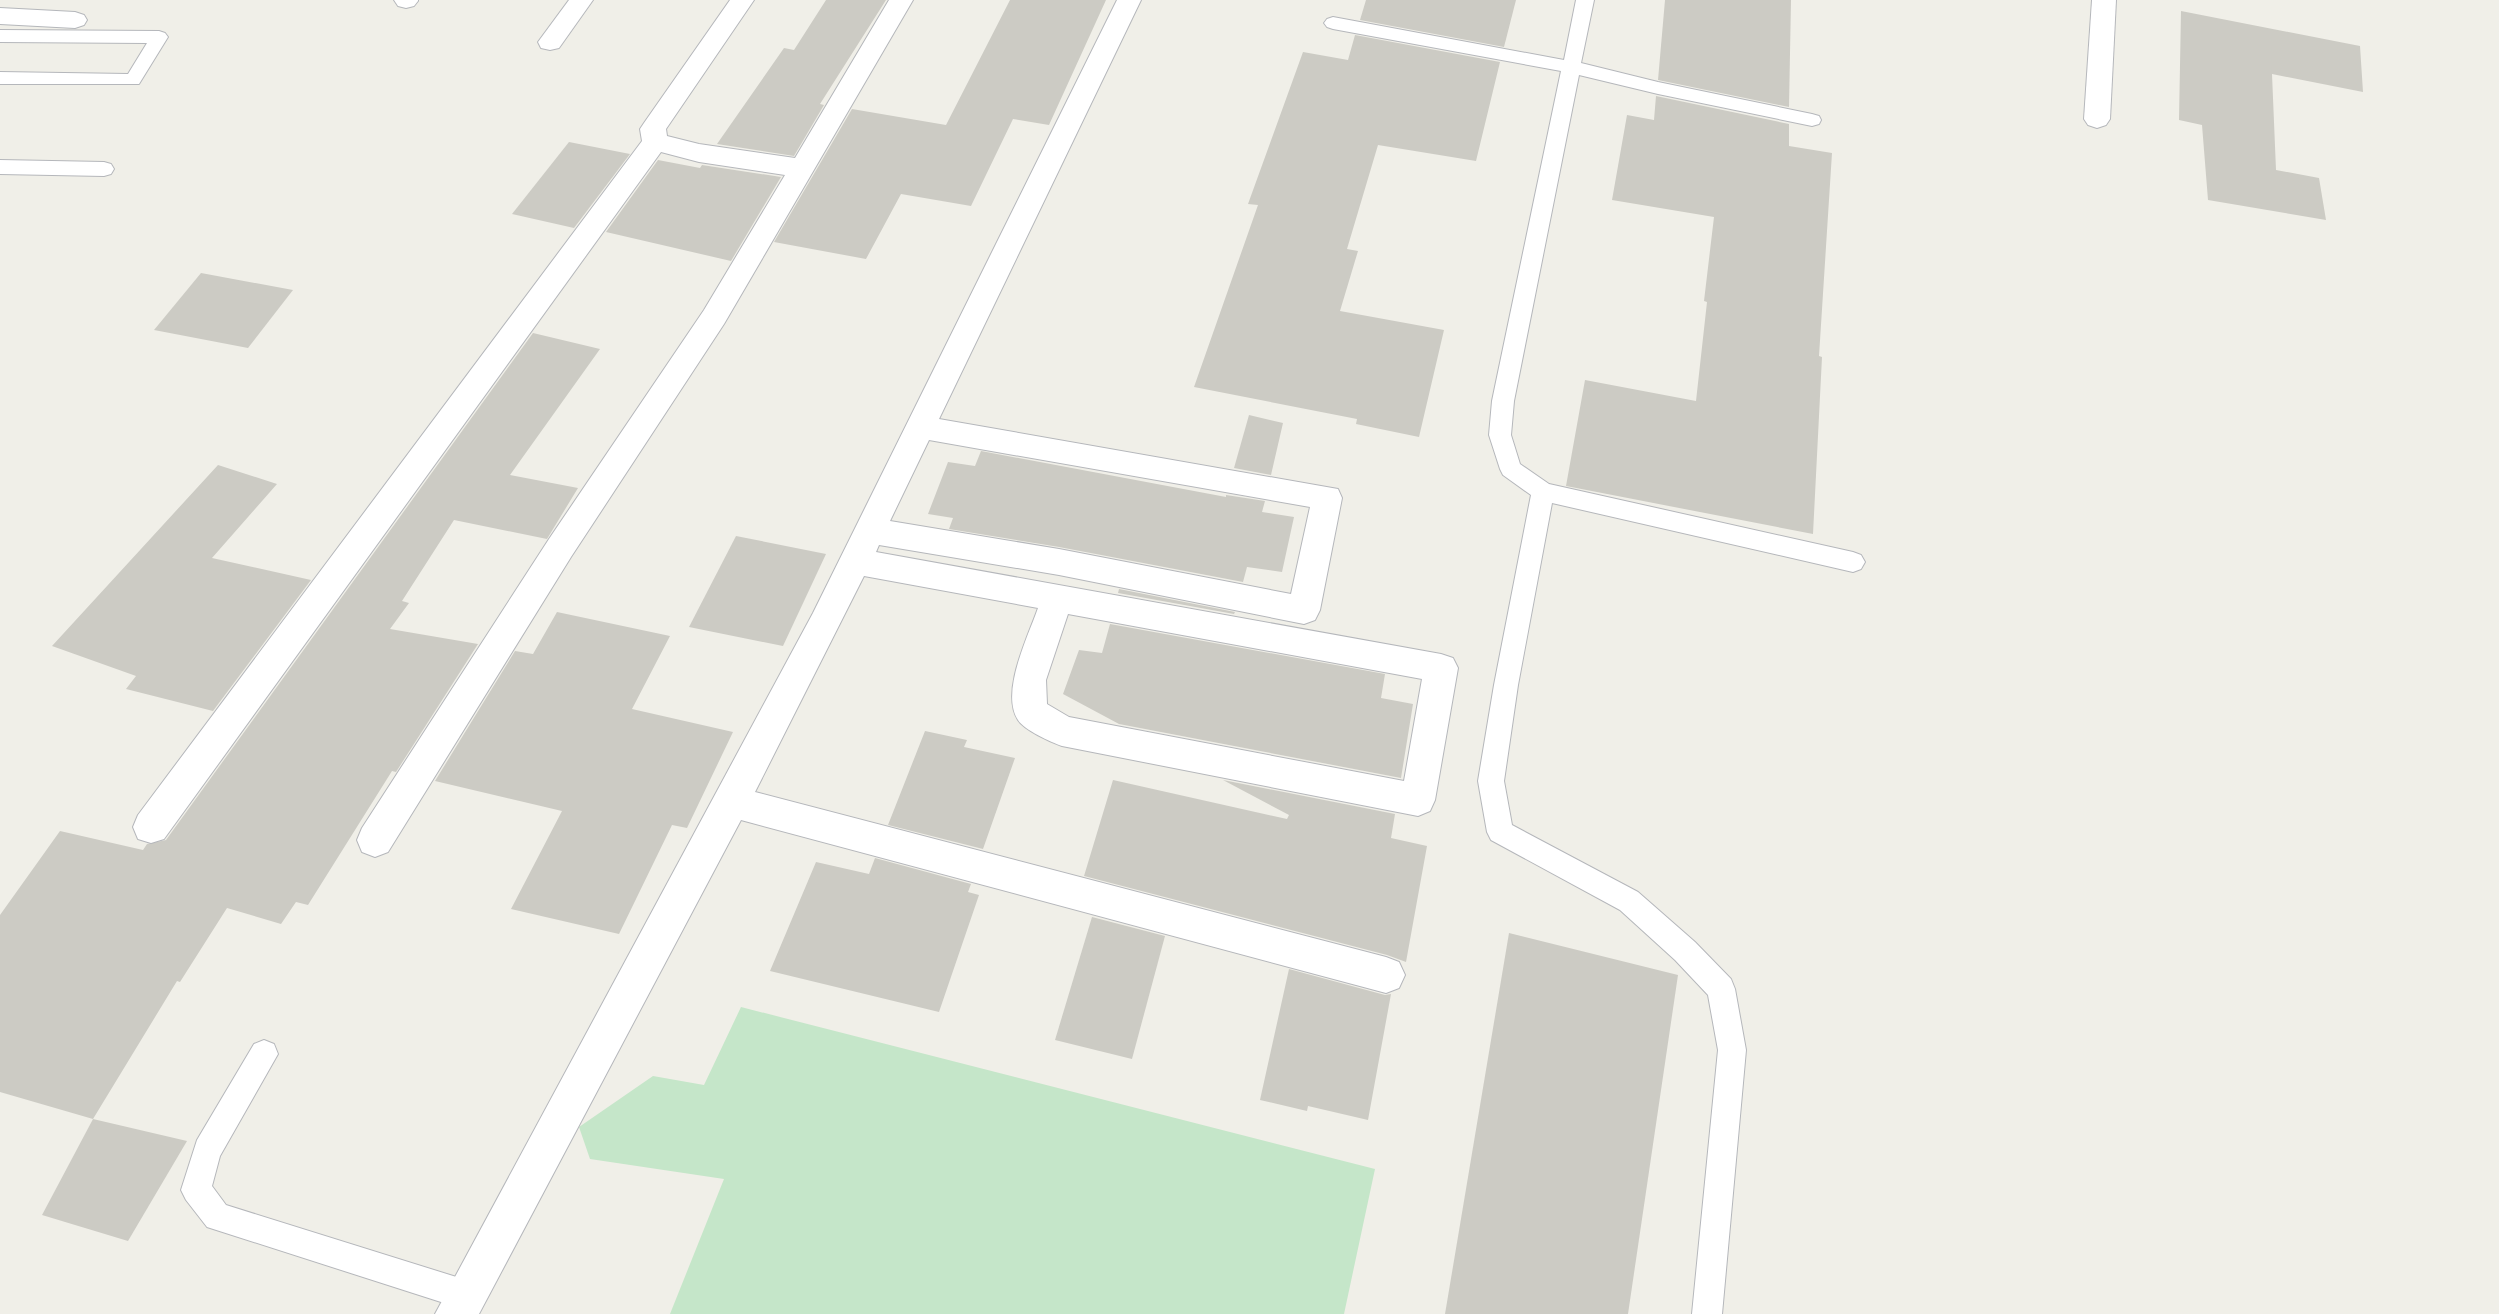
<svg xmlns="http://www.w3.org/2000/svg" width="2499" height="1314" font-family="'Titillium Web',sans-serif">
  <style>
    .green { fill: #c5e6c9 }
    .building { fill: #cccbc4 }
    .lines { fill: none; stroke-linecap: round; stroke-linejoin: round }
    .service-casing { stroke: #b5b7bb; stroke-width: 2 }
    .minor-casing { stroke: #b5b7bb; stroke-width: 2 }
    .service { fill: #fff; fill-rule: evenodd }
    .minor { fill: #fff; fill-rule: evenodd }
  </style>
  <rect width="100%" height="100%" fill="#f0efe8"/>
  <!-- green -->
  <path class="green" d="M741,1007L1375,1169L1344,1314H670L724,1179L590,1159L579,1127L653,1076L704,1085Z"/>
  <!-- building -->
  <g class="building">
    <path d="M826,0H886L820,104L824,105L794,156L717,144L784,48L794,50Z"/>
    <path d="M1010,0H1106L1049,125L1013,119L971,206L901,194L866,259L774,242L852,109L946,125Z"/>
    <path d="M1366,0H1516L1504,47L1360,20Z"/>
    <path d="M1665,0H1791L1789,107L1658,80Z"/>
    <path d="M2181,11L2360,46L2363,92L2272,74L2276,170L2319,178L2326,220L2208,200L2202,125L2179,120Z"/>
    <path d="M1355,35L1500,62L1476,161L1378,145L1347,249L1358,251L1340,311L1444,330L1419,437L1356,424L1357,419L1194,387L1258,205L1248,204L1303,52L1348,60Z"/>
    <path d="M1656,96L1789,124V146L1832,153L1819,356L1822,357L1813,534L1566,486L1585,380L1696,401L1707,302L1704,301L1714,217L1612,200L1627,115L1654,120Z"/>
    <path d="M569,142L630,154L574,228L512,214Z"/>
    <path d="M658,160L700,168L702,165L781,177L731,261L606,232Z"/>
    <path d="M201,273L293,290L248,348L154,330Z"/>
    <path d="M533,333L600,349L510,475L578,488L547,539L454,520L402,601L409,603L390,629L478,644L396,772L392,771L308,905L296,902L281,924L227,908L180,982L177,981L93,1119L0,1092V915L60,831L143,850L147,844L166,840Z"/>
    <path d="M1249,415L1283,423L1271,475L1234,468Z"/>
    <path d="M981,451L1226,497V495L1265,501L1262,512L1294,517L1282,572L1247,567L1243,582L1059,547L949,529L953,518L928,514L948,462L975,466Z"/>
    <path d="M218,465L277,484L212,558L311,580L213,711L126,689L136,676L52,646Z"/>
    <path d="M736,536L826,554L783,646L689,627Z"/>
    <path d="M1119,589L1235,612L1234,614L1118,593Z"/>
    <path d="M557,612L670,636L632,709L733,732L687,828L672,825L619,934L511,909L562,811L435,781L515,651L533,654Z"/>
    <path d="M1110,624L1385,674L1381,698L1413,704L1401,778L1119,724L1063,694L1079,650L1102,653Z"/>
    <path d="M925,731L967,740L964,747L1015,758L983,849L888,825Z"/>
    <path d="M1113,780L1287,819L1289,815L1223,780L1395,814L1391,838L1427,846L1406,962L1387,955L1084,876Z"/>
    <path d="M875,858L971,884L968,892L979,895L939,1012L770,971L816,862L869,874Z"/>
    <path d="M1092,917L1165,936L1132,1059L1055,1040Z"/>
    <path d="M1509,933L1678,975L1628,1314H1445Z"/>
    <path d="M1289,969L1385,995L1391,994L1368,1120L1308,1106L1307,1111L1260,1100Z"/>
    <path d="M93,1119L187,1141L128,1241L42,1215Z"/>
  </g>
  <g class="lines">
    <!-- service casing -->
    <g class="service-casing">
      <g id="service">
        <path d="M1576,0H1594L1581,63L1658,82L1812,114L1819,116L1821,120L1819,124L1812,126L1658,94L1579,75L1514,401L1511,435L1520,464L1549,484L1853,552L1861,555L1865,562L1861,569L1853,572L1552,503L1518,685L1504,781L1512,825L1638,892L1695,942L1731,979L1735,989L1746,1050L1722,1314H1692L1718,1050L1708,995L1675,960L1620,910L1491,840L1487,832L1478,781L1494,685L1531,495L1503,475L1500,469L1489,435L1492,401L1561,71L1333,29L1327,27L1324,23L1327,19L1333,17L1564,60Z"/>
        <path d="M0,30L159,31L165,33L168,37L139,84H0V72L128,74L147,43L0,42Z"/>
        <path d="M0,160L104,162L111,164L114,169L111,174L104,176L0,174Z"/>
        <path d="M264,1040L274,1044L278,1054L220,1156L212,1186L226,1205L466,1280L477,1284L481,1295L477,1306L466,1310L207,1227L186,1200L181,1190L197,1140L254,1044Z"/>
      </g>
    </g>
    <!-- minor casing -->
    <g class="minor-casing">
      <g id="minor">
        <path d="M394,0H418V1L414,6L406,8L398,6Z"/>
        <path d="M569,0H593L559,48L550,50L541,48L538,42Z"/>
        <path d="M730,0H754L666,129L667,136L699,144L795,158L889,0H913L724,324L571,557L388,852L375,857L362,852L357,840L362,828L549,539L704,310L785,175L699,162L661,152L164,839L151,843L138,839L133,827L138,815L642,141L640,129L644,123Z"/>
        <path d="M1117,0H1141L939,419L1338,489L1342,498L1320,610L1315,620L1304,624L1059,575L879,545L876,552L1441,654L1453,658L1458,668L1435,800L1430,811L1418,816L1062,746C1051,742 1024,730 1018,720C1000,692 1028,637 1038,608L864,576L755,792L1386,957L1399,962L1405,975L1399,988L1386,993L741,820L479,1314H435L813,613ZM929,440L1310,507L1291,594L1059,549L890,521ZM1068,614L1422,679L1404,781L1069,717L1047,704L1046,680Z"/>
        <path d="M2092,0H2116L2110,119L2106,125L2097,128L2088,125L2084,119Z"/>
        <path d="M0,8L75,12L84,15L87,20L84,25L75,28L0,24Z"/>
      </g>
    </g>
    <!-- service -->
    <use href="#service" class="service"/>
    <!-- minor -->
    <use href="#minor" class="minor"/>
  </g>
</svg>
